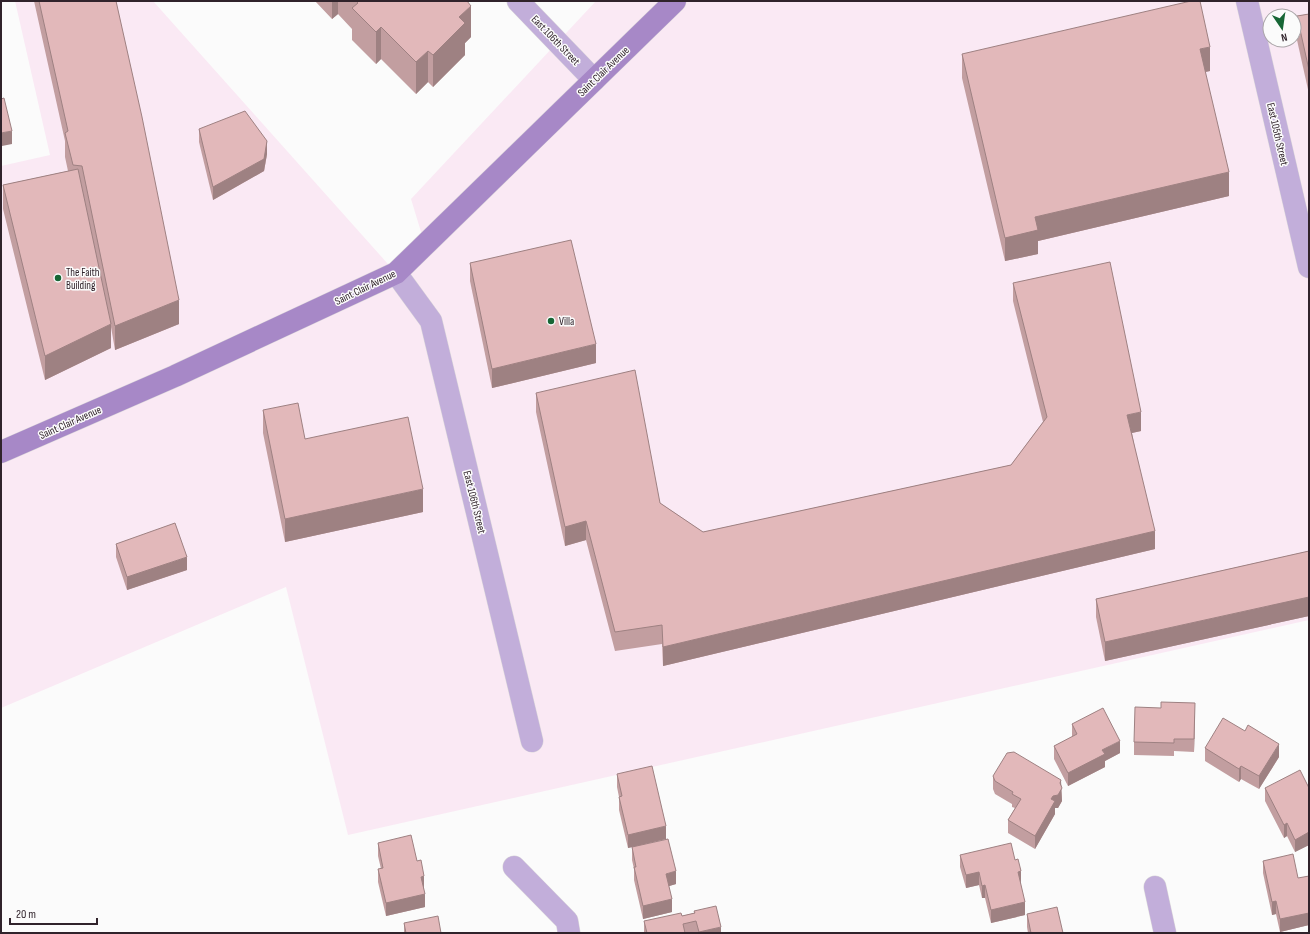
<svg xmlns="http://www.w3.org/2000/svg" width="1310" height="934" font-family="'Sofia Sans Condensed',sans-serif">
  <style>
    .built { fill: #fae9f4; fill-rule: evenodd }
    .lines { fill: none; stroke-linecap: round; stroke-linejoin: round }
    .minor-casing { stroke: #dbd8da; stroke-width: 23 }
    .tertiary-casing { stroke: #dbd8da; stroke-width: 23 }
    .secondary-casing { stroke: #dbd8da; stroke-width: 23 }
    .minor { stroke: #c2aeda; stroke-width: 22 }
    .tertiary { stroke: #c2aeda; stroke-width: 22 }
    .secondary { stroke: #a788c7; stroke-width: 22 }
    .wall { fill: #c29ea0 }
    .shaded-wall { fill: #9e8182 }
    .building { fill: #e2b8ba; stroke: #9e8182 }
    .poi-dot { fill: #176635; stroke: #fbfbfb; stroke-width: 1.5 }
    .labels { text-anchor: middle; stroke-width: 3; stroke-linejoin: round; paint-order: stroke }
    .street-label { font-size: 11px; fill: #30232b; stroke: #fbfbfb }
    .poi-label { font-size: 11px; fill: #30232b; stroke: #fbfbfb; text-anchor: start }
  </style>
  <rect width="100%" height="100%" fill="#fbfbfb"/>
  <!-- built -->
  <path class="built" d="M15,1H153L396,273L425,245L411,199L596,1H1309V620L348,835L286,587L1,708V166L50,155ZM1270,16H1294V40H1270Z"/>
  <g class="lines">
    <!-- minor casing -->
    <g class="minor-casing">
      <g id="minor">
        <path d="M518,1L594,80"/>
        <path d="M396,273L431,321L532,741"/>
        <path d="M514,867L567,921L569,933"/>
        <path d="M1155,887L1165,933"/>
      </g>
    </g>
    <!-- tertiary casing -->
    <g class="tertiary-casing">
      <path id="tertiary" d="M1247,1L1309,267"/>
    </g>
    <!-- secondary casing -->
    <g class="secondary-casing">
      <path id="secondary" d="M1,452L175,376L396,273L675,1"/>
    </g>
    <!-- minor -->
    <use href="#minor" class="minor"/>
    <!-- tertiary -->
    <use href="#tertiary" class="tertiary"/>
    <!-- secondary -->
    <use href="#secondary" class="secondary"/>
  </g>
  <!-- wall -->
  <g class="wall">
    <path d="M34,1H116L179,324L115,350L111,327V348L45,380L3,209V185L68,171L65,157V141Z"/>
    <path d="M315,1H467L471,37L465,43V55L433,87L428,82L416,94L381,59L376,64L352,40V29L338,14L332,19Z"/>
    <path d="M1309,14V94L1297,40V16Z"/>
    <path d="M962,54L1210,71L1205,72L1229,196L1038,241V254L1005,261L962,78Z"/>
    <path d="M199,129L267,154L264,171L213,200L199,142Z"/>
    <path d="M470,263L596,363L492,388L470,281Z"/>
    <path d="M1013,283L1141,431L1132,433L1155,549L663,666L662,644L615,651L586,540L565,546L536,412V393L660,503L703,532L1011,465L1043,422L1013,301Z"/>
    <path d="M263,410L305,439L423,512L285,542L263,433Z"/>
    <path d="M116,544L187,570L127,590L116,557Z"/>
    <path d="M1309,551V616L1105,661L1096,617V599Z"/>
    <path d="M1195,716L1194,752L1174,751V756L1134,755V742Z"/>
    <path d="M1072,724L1120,753L1105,761V767L1068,786L1054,759V746L1072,737Z"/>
    <path d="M1205,748L1279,757L1259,789L1241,779L1239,782L1205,761Z"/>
    <path d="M617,774L666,839L645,844L676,884L669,886L672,912L643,919L634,880V869L632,860V847L628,848L619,810V797L617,787Z"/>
    <path d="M993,776L1061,787L1062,801L1058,808H1055V814L1035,849L1008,833V820L1015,808L1012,807V804L995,794L993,789Z"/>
    <path d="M1265,788H1309V845L1295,852L1287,836L1284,838L1265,801Z"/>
    <path d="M378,843L417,861L424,889L425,907L386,916L378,882V869H381L378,856Z"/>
    <path d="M960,855L1021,884H1020L1025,915L991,923L985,898H982L979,885L966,888L960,867Z"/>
    <path d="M1263,861L1298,878L1309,877V925L1280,932L1276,914L1272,915L1263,873Z"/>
    <path d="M694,911L721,933H644V921L682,916L694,913Z"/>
    <path d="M1027,914L1063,933H1028L1027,927Z"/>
    <path d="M404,923L441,933H404Z"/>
  </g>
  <!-- shaded-wall -->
  <g class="shaded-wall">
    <path d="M332,1H338V14L332,19Z"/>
    <path d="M471,6V37L465,43V55L433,87V55L459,17Z"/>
    <path d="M381,27V59L376,64V32Z"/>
    <path d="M1210,47V71L1200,73V49Z"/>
    <path d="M428,51V82L416,94V62Z"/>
    <path d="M12,131V144L2,146V149H1V133Z"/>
    <path d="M267,141V154L264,171L213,200V187Z"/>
    <path d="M1229,172V196L1038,241V254L1005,261V238L1035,217Z"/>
    <path d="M179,300V324L115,350V326Z"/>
    <path d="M111,324V348L45,380V356Z"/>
    <path d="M596,344V363L492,388V369Z"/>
    <path d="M1141,412V431L1127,434V415Z"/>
    <path d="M423,489V512L285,542V519Z"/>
    <path d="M586,521V540L565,546V527Z"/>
    <path d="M1155,531V549L663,666V647Z"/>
    <path d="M187,557V570L127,590V577Z"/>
    <path d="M1309,597V616L1105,661V642Z"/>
    <path d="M1195,703V716L1194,752V739Z"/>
    <path d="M1120,741V753L1105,761V767L1068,786V773L1102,750Z"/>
    <path d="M1279,744V757L1259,789V776Z"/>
    <path d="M1241,766V779L1239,782V769Z"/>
    <path d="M1061,780L1062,801L1058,808H1055V814L1035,849V836L1051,799Z"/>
    <path d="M1287,823V836L1284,838V825Z"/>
    <path d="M666,826V839L628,848V835Z"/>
    <path d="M1309,832V845L1295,852V840Z"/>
    <path d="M676,871V884L666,887V874Z"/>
    <path d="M1021,871V884L1018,885V872Z"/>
    <path d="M979,872V885L966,888V875Z"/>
    <path d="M424,876V889L421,890V877Z"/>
    <path d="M985,885V898H982V886Z"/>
    <path d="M425,894V907L386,916V903Z"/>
    <path d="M672,899V912L643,919V906Z"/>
    <path d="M1276,901V914L1272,915V902Z"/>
    <path d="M1025,902V915L991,923V910Z"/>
    <path d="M1309,913V925L1280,932V919Z"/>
    <path d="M721,927V933H699V932Z"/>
  </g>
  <!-- building -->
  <g class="building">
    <path d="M39,1H116L142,117L179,300L115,326L82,166L73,165L65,133L68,131Z"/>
    <path d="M356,1H467L471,6L459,17L465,23L433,55L428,51L416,62L381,27L376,32L352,8L358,3Z"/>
    <path d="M1191,1H1200L1210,47L1200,49L1229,172L1035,217L1038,230L1005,238L962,54Z"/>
    <path d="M1309,14V70L1297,16Z"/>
    <path d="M4,98L12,131L1,133L2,136H1V99Z"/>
    <path d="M245,111L267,141L264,159L213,187L199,129Z"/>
    <path d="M78,169L111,324L45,356L3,185Z"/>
    <path d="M571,240L596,344L492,369L470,263Z"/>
    <path d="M1110,262L1141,412L1127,415L1155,531L663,647L662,625L615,632L586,521L565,527L536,393L635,370L660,503L703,532L1011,465L1047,417L1013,283Z"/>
    <path d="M298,403L305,439L408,417L423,489L285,519L263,410Z"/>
    <path d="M175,523L187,557L127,577L116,544Z"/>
    <path d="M1309,551V597L1105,642L1096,599Z"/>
    <path d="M1161,702L1195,703L1194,739H1174V743L1134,742L1135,707L1161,708Z"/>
    <path d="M1103,708L1120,741L1102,750L1105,754L1068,773L1054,746L1077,734L1072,724Z"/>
    <path d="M1223,718L1245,731L1248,725L1279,744L1259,776L1241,766L1239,769L1205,748Z"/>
    <path d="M1014,752L1061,780L1060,783L1062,788L1058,795L1053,796L1051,799L1055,801L1035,836L1008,820L1021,799L1012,794L1013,792L995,781L993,776L1007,753Z"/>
    <path d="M652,766L666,826L628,835L619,797L622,796L617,774Z"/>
    <path d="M1300,770L1309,788V832L1295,840L1287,823L1284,825L1265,788Z"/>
    <path d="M411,835L417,861L421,860L424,876L421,877L425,894L386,903L378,869L383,868L378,843Z"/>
    <path d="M668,839L676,871L666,874L672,899L643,906L634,867H636L632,847Z"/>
    <path d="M1011,843L1015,860L1018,859L1021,871L1018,872L1025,902L991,910L985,885L982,886L979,872L966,875L960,855Z"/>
    <path d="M1293,854L1298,878L1309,876V913L1280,919L1276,901L1272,902L1263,861Z"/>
    <path d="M716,906L721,927L699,932L696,921L683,924L685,933H647L644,921L681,913L682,916L695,913L694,911Z"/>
    <path d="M1057,907L1063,933H1031L1027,914Z"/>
    <path d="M438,916L441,933H406L404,923Z"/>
  </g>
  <!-- markers -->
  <g class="poi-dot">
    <circle cx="58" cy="278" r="4"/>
    <circle cx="551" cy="321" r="4"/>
  </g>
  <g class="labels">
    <!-- street labels -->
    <g class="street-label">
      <text transform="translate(556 40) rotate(46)" y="4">East 106th Street</text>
      <text transform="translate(603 71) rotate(-44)" y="4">Saint Clair Avenue</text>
      <text transform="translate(1278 134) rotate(77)" y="4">East 105th Street</text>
      <text transform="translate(365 287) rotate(-26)" y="4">Saint Clair Avenue</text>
      <text transform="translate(70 422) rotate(-24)" y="4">Saint Clair Avenue</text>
      <text transform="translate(475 502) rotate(76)" y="4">East 106th Street</text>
    </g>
    <!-- poi labels -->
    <g class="poi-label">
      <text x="66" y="276">The Faith<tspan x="66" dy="13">Building</tspan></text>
      <text x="559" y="325">Villa</text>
    </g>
  </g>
  <!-- border -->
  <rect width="1310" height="934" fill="none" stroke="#30232b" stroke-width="4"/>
  <!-- north arrow -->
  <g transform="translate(1282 28) rotate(167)"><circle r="19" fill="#fbfbfb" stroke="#aaa5a8"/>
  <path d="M0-3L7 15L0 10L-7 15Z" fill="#176635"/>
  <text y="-6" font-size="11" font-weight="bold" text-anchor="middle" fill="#30232b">N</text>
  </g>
  <!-- scale -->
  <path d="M10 918v6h87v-6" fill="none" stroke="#30232b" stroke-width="2"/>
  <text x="16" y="918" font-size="12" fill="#30232b" stroke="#fbfbfb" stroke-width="3" paint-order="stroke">20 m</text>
</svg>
